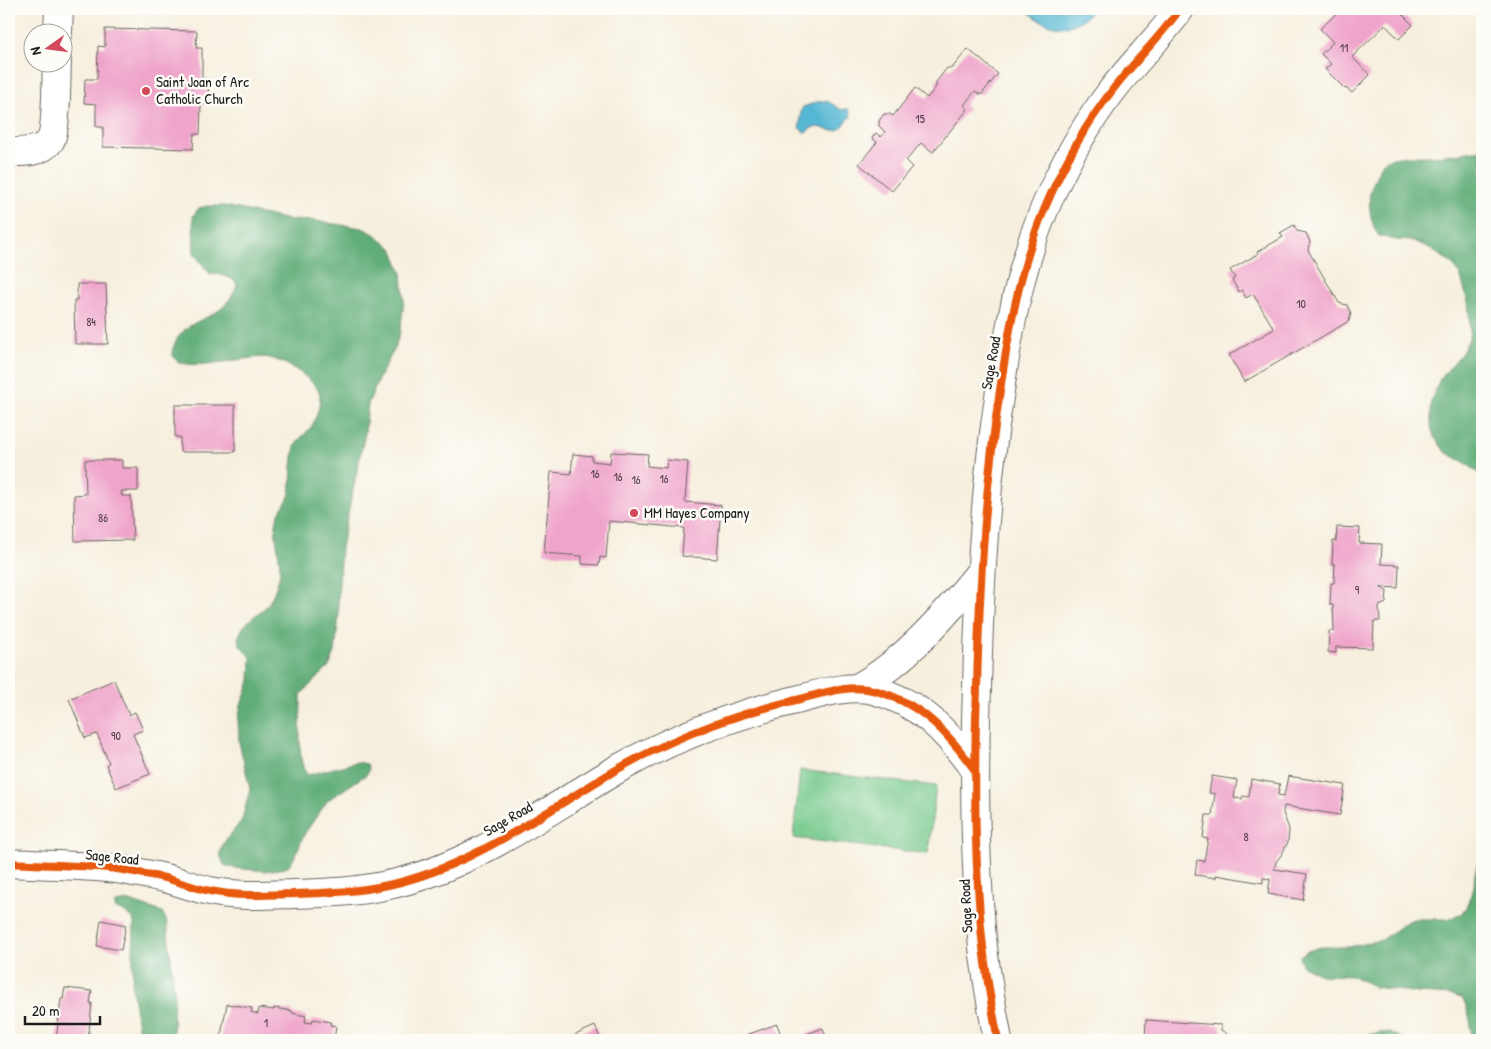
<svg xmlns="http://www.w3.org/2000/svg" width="1491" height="1049" font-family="'Patrick Hand',sans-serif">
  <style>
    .green { fill: #76c98c; stroke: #497254 }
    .forest { fill: #60ad78; stroke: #3e644a }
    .water { fill: #55b7d3; stroke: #386a78 }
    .building { fill: #efa4ca }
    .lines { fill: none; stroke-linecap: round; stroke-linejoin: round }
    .minor-casing { stroke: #686660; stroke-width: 30 }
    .minor { stroke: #fff; stroke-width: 28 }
    .cycleway-casing { stroke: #fdfcf7; stroke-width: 11 }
    .cycleway { stroke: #e8590c; stroke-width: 8 }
    .poi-dot { fill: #d1495b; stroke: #fdfcf7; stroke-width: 2 }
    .labels { text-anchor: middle; stroke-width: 5; stroke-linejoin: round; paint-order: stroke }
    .number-label { font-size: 12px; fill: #513e48 }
    .poi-label { font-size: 15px; fill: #1c1c1c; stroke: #fdfcf7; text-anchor: start }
    .street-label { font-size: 15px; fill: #1c1c1c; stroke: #fdfcf7 }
  </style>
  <rect width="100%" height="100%" fill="#fdfcf7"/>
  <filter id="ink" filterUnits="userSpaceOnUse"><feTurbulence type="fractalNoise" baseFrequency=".02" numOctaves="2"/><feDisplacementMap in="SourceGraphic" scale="10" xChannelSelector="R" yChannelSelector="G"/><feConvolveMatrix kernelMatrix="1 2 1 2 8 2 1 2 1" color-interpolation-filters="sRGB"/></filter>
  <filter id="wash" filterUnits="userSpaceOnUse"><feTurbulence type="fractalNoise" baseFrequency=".0096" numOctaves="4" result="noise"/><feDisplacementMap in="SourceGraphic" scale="20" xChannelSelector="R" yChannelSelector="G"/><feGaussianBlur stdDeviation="1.12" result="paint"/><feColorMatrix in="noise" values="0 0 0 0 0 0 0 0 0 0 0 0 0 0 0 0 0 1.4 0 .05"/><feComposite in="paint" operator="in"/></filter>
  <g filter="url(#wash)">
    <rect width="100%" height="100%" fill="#f6efde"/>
    <!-- green -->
    <path class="green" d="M800,770L936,786L928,854L793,838Z"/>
    <!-- forest -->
    <g class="forest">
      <path d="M1482,150V475L1464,462L1445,452L1434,436L1431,426V401L1440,379L1462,353L1469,339L1470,323L1468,302L1460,274L1451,263L1428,247L1413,241L1396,240L1379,236C1371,226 1368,206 1370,193C1372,184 1377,175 1380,166C1387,153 1421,157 1435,156C1451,155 1467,152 1482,150Z"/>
      <path d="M208,206H225L289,220L315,221L362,228L376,235L392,248L402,273L404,301L400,332L395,348L379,378L368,404L365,433L341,547L338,598L339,615L335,652L329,667L305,690L301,695V701C301,717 296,765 308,775L357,762L367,764L369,769L367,774L328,800L305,833L293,860L286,868L266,871L234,868L224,865L220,854L223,844L242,820L250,789L239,742L238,720L241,705L250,681L251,657L241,647L238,638C240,634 242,628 245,625C251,617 262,612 268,604C272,599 275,590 277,584C286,563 270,536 278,516C281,507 288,502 290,493C292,479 291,465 294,451C296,439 307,434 313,424C317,415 324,396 317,388C307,375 286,362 270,358C252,353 178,377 173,355C171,350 174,346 176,341C187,322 201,322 218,311C225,307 236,292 237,284C231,275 218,275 209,273L194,253L193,216L199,208Z"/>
      <path d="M1482,841V1040H1470C1473,1026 1469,1011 1462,998L1451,995L1418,993L1375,987L1353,976L1321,975L1303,966L1299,957L1307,951L1321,947H1349L1382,940L1403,924L1413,919H1446L1461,915L1466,907L1474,887L1475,873L1481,853Z"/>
      <path d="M130,901L162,912L167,922L174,989L173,1040H140L132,988L134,922C131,914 123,912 115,908V903Z"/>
      <path d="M1390,1032L1406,1040H1347L1355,1036Z"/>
    </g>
    <!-- water -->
    <g class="water">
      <path d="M1025,9H1094C1072,35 1048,30 1025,9Z"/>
      <path d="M820,101H827L842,110L848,108L851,117C845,120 844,129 837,130C826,133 816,120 806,133L799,128C802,120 798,116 803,107Z"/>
    </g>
    <g id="blocks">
      <!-- building -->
      <g class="building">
        <path d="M1341,9H1397L1413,25L1399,39L1385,25L1352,57L1370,75L1352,93L1346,88L1345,89L1325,69L1331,64L1321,54L1333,42L1320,29Z"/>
        <path d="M105,29L197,31L196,48H202V79H209L208,104H201L200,134H194L193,149L103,147V127H96V104L84,103L85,79H97L98,46L105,47Z"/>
        <path d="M968,49L998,74L981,95L975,91L964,105L968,109L933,152L921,143L906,161L912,167L892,191L859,164L877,142L872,138L876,133L881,137L885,132L879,126V121L884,114H890L893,116L915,88L927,98L936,87V82L947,68H952Z"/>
        <path d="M1294,225L1297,231L1306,233L1310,242L1308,250L1339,303L1347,305L1351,313L1349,321L1244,382L1229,355L1274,329L1253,294L1246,298L1242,290L1239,292L1232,280L1235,278L1230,270L1258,254L1257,252L1283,237L1280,233Z"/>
        <path d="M77,284H106L108,344H75L74,300H77Z"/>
        <path d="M175,405H235V452H180V437H175Z"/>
        <path d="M611,452L648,454L647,466L666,468L667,460L688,462L685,502L721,505L717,559L682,556L684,528L609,521L606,558L600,557L599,565L582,564V556L544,553L551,472L571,474L573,454L592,456V461L610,463Z"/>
        <path d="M85,460H122V468H138V491H121L122,496H131L133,540L75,541L74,495L86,494Z"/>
        <path d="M1337,527L1360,528L1359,543L1382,544L1381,564L1399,565L1398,588L1380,587L1387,591L1386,603L1379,606L1380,621H1374L1373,648L1336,647V653L1328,652L1329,631H1334L1333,605H1330L1331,583H1334L1335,564H1332L1333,541L1336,542Z"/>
        <path d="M114,680L129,715L135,712L143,730L133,734L150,774L116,788L106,765L109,763L97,734L85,738L69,699Z"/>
        <path d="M1212,776L1237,780L1234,798L1242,799L1243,796L1249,797L1251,779L1280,784L1278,795L1284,796L1288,776L1345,785L1340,815L1284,806L1283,813L1289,829L1288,842L1282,854L1276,862L1274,869L1307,874L1303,900L1268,894L1270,879L1263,878V883L1216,875V878L1195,875L1197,860L1204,861L1208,839L1203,838L1206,815H1212L1215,794L1209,793Z"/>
        <path d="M101,920L126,925L121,950L97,946Z"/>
        <path d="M65,988L92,991L90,1003H92L88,1040H56L61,999H63Z"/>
        <path d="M227,1004L252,1008L251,1012L258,1014L259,1008L274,1010V1008L292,1011V1013L306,1016L305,1022L312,1023L313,1019L331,1022L330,1025L336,1026L334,1040H220Z"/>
        <path d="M1146,1020L1221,1025V1030L1227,1034L1228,1040H1145Z"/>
        <path d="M777,1024L783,1040H751L749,1034Z"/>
        <path d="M595,1026L601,1040H577L575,1035Z"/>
        <path d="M823,1028L827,1040H790Z"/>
      </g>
    </g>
  </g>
  <g filter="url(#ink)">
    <use href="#blocks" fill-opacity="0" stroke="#686660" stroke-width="1"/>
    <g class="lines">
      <!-- minor casing -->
      <g class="minor-casing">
        <g id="minor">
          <path d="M58,32L59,9"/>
          <path d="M9,152C21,152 41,153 50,141C57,131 56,78 57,62"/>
          <path d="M857,688C904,663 947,613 981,571"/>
          <path d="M9,863C42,865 75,865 108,868C127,870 146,874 165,878C180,882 195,888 210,891C238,897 266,895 294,894C325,893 357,892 388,885C470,868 545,812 616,770C672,738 733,715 796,700C820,694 849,684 873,690C920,702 947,732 974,769"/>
          <path d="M998,1040C991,1003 984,965 981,927C974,848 974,768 977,688C979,603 983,518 994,433C1004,359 1015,279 1044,210C1062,167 1085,125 1114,88C1135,61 1160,37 1180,9"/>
        </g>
      </g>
      <!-- minor -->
      <use href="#minor" class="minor"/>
      <!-- cycleway casing -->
      <g class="cycleway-casing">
        <g id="cycleway">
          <path d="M9,863C42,865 75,865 108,868C127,870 146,874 165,878C180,882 195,888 210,891C238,897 266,895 294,894C325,893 357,892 388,885C470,868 545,812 616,770C672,738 733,715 796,700C820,694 849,684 873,690C920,702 947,732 974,769"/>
          <path d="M998,1040C991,1003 984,965 981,927C974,848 974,768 977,688C979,603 983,518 994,433C1004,359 1015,279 1044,210C1062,167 1085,125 1114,88C1135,61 1160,37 1180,9"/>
        </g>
      </g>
      <!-- cycleway -->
      <use href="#cycleway" class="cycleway"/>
    </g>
  </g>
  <!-- markers -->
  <g class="poi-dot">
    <circle cx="146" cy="91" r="5"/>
    <circle cx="634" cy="513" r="5"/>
  </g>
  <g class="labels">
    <!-- number labels -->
    <g class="number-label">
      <text x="1344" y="52">11</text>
      <text x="920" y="123">15</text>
      <text x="1301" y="308">10</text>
      <text x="91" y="326">84</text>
      <text x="595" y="478">16</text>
      <text x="618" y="481">16</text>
      <text x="664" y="483">16</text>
      <text x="636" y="484">16</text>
      <text x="103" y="522">86</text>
      <text x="1357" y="594">9</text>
      <text x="116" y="740">90</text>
      <text x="1246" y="841">8</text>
      <text x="266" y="1027">1</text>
    </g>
    <!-- poi labels -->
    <g class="poi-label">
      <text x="156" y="87">Saint Joan of Arc<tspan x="156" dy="17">Catholic Church</tspan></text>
      <text x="644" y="518">MM Hayes Company</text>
    </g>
    <!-- street labels -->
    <g class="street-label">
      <text transform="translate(991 363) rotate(-80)" y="5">Sage Road</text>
      <text transform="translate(508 819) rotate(-30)" y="5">Sage Road</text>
      <text transform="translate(112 857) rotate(6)" y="5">Sage Road</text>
      <text transform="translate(966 906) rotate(-93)" y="5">Sage Road</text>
    </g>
  </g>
  <!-- margin -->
  <rect width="1491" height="1049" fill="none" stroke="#fdfcf7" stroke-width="30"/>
  <!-- north arrow -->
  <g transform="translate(48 48) rotate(256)"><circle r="24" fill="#fdfcf7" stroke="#a3a29f"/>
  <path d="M0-4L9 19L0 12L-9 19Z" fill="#d1495b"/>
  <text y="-8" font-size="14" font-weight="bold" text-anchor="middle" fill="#1c1c1c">N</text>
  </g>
  <!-- scale -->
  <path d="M25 1016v8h75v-8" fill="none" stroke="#1c1c1c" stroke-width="2.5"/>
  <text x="32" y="1016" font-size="15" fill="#1c1c1c" stroke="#fdfcf7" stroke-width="4" paint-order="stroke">20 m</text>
</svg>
